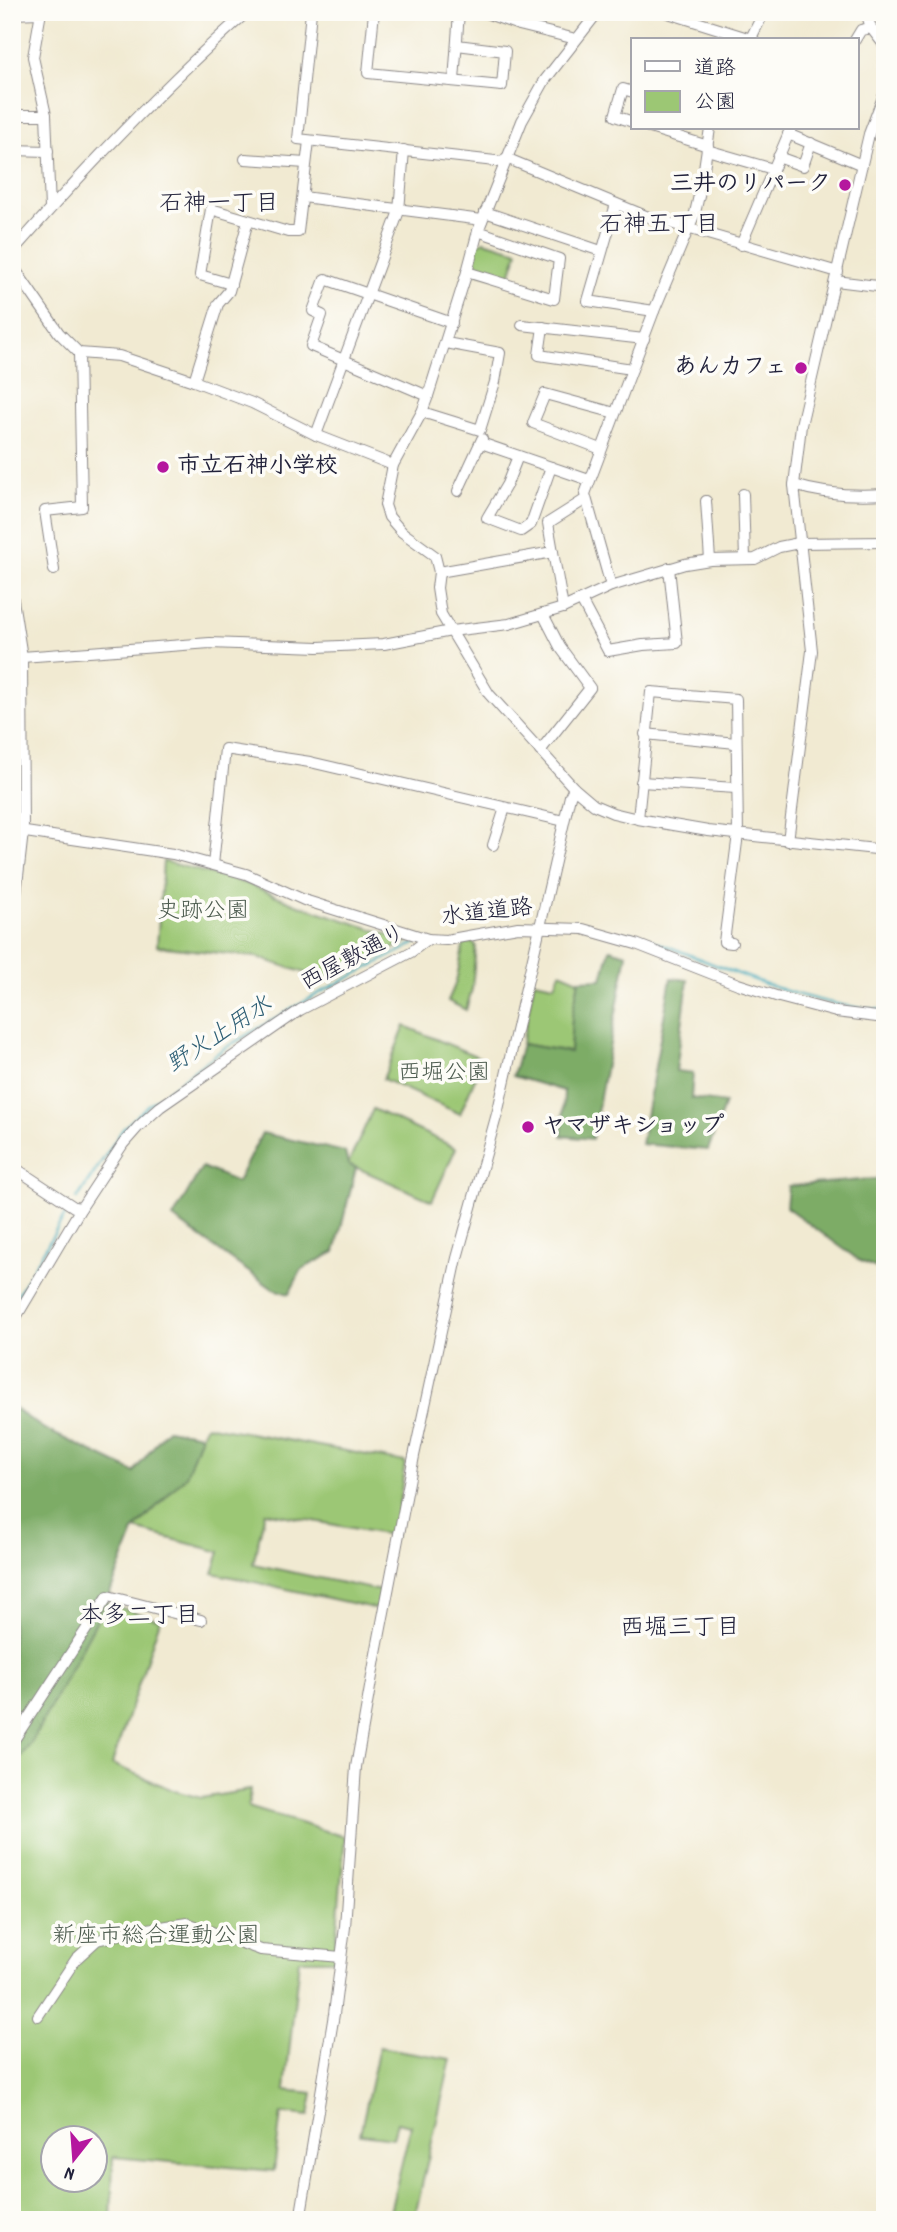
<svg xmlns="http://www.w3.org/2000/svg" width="897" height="2232" font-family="Dekko,'Klee One',sans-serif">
  <rect width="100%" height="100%" fill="#fdfcf7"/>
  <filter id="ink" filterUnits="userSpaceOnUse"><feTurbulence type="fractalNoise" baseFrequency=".0143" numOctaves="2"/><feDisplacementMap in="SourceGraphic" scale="14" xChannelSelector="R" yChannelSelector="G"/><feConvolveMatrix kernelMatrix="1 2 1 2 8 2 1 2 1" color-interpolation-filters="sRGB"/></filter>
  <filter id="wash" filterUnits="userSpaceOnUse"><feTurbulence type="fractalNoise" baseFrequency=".00686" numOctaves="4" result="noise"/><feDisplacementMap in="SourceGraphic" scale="28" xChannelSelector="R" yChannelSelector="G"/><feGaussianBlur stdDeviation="1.57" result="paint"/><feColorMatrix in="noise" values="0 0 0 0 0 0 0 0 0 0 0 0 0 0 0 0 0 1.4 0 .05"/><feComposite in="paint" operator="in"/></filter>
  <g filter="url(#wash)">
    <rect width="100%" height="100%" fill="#f1ead2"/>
    <g fill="#9cc774" stroke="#5f7458" stroke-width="2" fill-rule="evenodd">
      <polygon points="484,241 518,251 509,279 469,270 478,244"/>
      <polygon points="163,861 248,884 296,904 408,941 330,981 256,957 157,946"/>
      <polygon points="472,942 476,945 472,989 466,1010 448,1001 456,982 464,943"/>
      <polygon points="560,972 579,980 572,1017 570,1052 522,1044 534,981 555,985"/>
      <polygon points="405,1026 483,1059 460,1114 383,1079"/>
      <polygon points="373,1109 456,1148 432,1201 348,1164"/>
      <path d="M 12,1407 L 44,1429 L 134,1472 L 167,1429 L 201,1435 L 206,1425 L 405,1462 L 395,1536 L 265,1512 L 253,1564 L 381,1591 L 378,1609 L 213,1573 L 220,1552 L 135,1529 L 106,1603 L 160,1620 L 112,1764 L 175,1791 L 201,1798 L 250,1790 L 248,1807 L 345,1837 L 334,1960 L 299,1960 L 285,2090 L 313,2093 L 309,2116 L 281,2113 L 274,2171 L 113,2157 L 111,2220 L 12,2220 ZM 52,2138 L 94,2138 L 94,2180 L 52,2180 Z"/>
      <polygon points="379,2047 451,2059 414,2220 388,2220 411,2125 397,2122 393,2138 360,2134"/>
    </g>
    <g fill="#7dac66" stroke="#506750" stroke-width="2">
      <polygon points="610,949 627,954 592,1139 562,1136 564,1091 513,1076 522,1044 570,1052 572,1017 579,980 602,979"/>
      <polygon points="671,978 688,980 676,1071 693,1073 691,1098 725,1103 708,1150 641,1144"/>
      <polygon points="262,1133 345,1152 348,1164 356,1168 335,1252 302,1269 289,1294 273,1289 173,1218 202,1167 237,1182"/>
      <polygon points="885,1178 885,1272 860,1261 786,1207 788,1186"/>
      <polygon points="12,1407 44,1429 134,1472 167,1429 201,1435 186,1476 135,1529 106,1603 30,1745 12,1767"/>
    </g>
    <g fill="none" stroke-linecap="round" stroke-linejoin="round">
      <g stroke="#3ca9bb" stroke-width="2.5">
        <path d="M 631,933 C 715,961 795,1006 885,1010"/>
        <polyline points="77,1199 123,1129 146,1107 223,1049 321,992 416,943"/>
        <polyline points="12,1304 67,1212"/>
      </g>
    </g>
  </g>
  <g filter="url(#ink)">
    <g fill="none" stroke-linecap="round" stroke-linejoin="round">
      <g stroke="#8a8686" stroke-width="12">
        <g id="minor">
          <polyline points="41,12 33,57 46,115 50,208"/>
          <polyline points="311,12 298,139 504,162"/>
          <polyline points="374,12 368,73 502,86 505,51 457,45"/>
          <polyline points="483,12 519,25 576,39"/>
          <polyline points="598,12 545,80 522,121 478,231 467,272 428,396 422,412 393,465 385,505 389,517 402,532 435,556 439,572 437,588 441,614 489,694 574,788 594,805 613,813 638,819 708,831 885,850"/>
          <polyline points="665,12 754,40"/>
          <polyline points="866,12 871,28 885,46"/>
          <polyline points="12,14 40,13"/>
          <polyline points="750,40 764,12"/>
          <polyline points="855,40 861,30 871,28"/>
          <polyline points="454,81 459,12"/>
          <polyline points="633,92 623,89 615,116 633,122"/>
          <polyline points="12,115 46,115"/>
          <polyline points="650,128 708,146"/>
          <polyline points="788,134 862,165"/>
          <polyline points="12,150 48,151"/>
          <polyline points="707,150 773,169"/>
          <polyline points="778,157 803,166 811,143"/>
          <polyline points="506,158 646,216 838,272"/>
          <polyline points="245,159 306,163"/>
          <polyline points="303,197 482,220"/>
          <polyline points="616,204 588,301 654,311"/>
          <polyline points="485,212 601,251"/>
          <polyline points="741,245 791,128"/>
          <path d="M 12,252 C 86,168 163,86 247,12"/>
          <polyline points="12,265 59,333 79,353 119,356 194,381 252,403 316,435 393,465"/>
          <polyline points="467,272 554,299 559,259 478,231"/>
          <polyline points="836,281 885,287"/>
          <polyline points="231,284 200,275 211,209 288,232 298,232 309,141"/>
          <polyline points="522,325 644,339"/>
          <polyline points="543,327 539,355 632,369"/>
          <polyline points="194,381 218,304 229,291 248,221"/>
          <polyline points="428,396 311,346 322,315 313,311 325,279 452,323"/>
          <polyline points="422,412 480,430 495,382 500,353 446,343"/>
          <polyline points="316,435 399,211 404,150"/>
          <polyline points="481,443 589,480"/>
          <polyline points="601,449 533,423 545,394 615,413"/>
          <polyline points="518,456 507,484 487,518 521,531 531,524 551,467"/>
          <path d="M 794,485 C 822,494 856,496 885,494"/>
          <polyline points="458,491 482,439"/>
          <polyline points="743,494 745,559"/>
          <polyline points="706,501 710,560"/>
          <polyline points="553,552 548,523 586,499"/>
          <polyline points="54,570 45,511 82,507 79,353"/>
          <polyline points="439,572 553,552 563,608"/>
          <polyline points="611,586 585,494 654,311 695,213 702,182 710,128"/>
          <polyline points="12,594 22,657 23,832 12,929"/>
          <polyline points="581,600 608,651 643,645 677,643 669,568"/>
          <polyline points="22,657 210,643 318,647 384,644 451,631 509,624 563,608 611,586 685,564 710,560 755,559 779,547 799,543 885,542"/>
          <polyline points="645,734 736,743"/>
          <polyline points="540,751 590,688 560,647 543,614"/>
          <polyline points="641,782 736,788"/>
          <polyline points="638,819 651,692 736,699 738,834 724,942 732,943"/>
          <polyline points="12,830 173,854 246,874 304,900 428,939 446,940 518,927 583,929 636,944 738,984 779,997 836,1012 885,1018"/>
          <polyline points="788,841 812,651 794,485 798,452 801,425 869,134 885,92"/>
          <polyline points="493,845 505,808"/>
          <polyline points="213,865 225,749 310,762 564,821"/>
          <polyline points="12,1166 74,1207 81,1208 123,1144 138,1127 160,1107 300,1010 411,952 428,939"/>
          <polyline points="12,1324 81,1208"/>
          <polyline points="12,1743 108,1596 201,1620"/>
          <polyline points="38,2016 76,1959 97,1940 135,1931 187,1923 261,1950 341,1957"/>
          <polyline points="300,2220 334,2014 345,1927 356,1767 375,1659 414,1456 457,1258 498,1110 570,796 574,788"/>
        </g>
      </g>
      <use href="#minor" stroke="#fff" stroke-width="10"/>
    </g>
  </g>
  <g fill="#b5179e" stroke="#fdfcf7" stroke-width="2.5">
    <circle cx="845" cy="185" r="7"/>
    <circle cx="801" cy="368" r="7"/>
    <circle cx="163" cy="467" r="7"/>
    <circle cx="528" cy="1127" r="7"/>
  </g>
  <g text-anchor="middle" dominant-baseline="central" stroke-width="7" stroke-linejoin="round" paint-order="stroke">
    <g font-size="23" font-weight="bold" fill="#22223b" stroke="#fdfcf7" text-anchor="end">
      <text x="831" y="185">三井のリパーク</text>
      <text x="787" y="368">あんカフェ</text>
      <text x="177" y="467" text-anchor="start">市立石神小学校</text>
      <text x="542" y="1127" text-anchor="start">ヤマザキショップ</text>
    </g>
    <g font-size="23" fill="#4d5c4f" stroke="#fdfcf7">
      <text x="203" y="912">史跡公園</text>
      <text x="444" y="1074">西堀公園</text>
      <text x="156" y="1937">新座市総合運動公園</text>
    </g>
    <g font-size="23" fill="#22223b" stroke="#fdfcf7">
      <text transform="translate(487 914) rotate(-7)">水道道路</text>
      <text transform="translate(354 959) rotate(-28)">西屋敷通り</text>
    </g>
    <g font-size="24" fill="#22223b" stroke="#fdfcf7">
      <text x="219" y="205">石神一丁目</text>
      <text x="659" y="226">石神五丁目</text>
      <text x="139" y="1617">本多二丁目</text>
      <text x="680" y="1629">西堀三丁目</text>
    </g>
    <g font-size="24" font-style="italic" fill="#2e5f75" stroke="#fdfcf7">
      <text transform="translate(220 1036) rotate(-33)">野火止用水</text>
    </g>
  </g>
  <rect width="897" height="2232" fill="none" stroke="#fdfcf7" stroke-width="42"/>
  <rect x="631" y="38" width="228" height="91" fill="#fdfcf7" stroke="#a5a5ac" stroke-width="2"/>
  <rect x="645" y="61" width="35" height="10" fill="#ffffff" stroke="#a5a5ac" stroke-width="2"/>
  <text x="694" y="74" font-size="21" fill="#22223b">道路</text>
  <rect x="645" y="91" width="35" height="21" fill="#9cc774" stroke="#a5a5ac" stroke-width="2"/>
  <text x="694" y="108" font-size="21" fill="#22223b">公園</text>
  <g transform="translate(74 2159) rotate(197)"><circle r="33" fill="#fdfcf7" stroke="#a5a5ac" stroke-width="2"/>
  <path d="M0-5L12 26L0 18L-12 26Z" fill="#b5179e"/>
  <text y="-10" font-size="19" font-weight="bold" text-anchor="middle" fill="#22223b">N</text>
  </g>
</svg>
